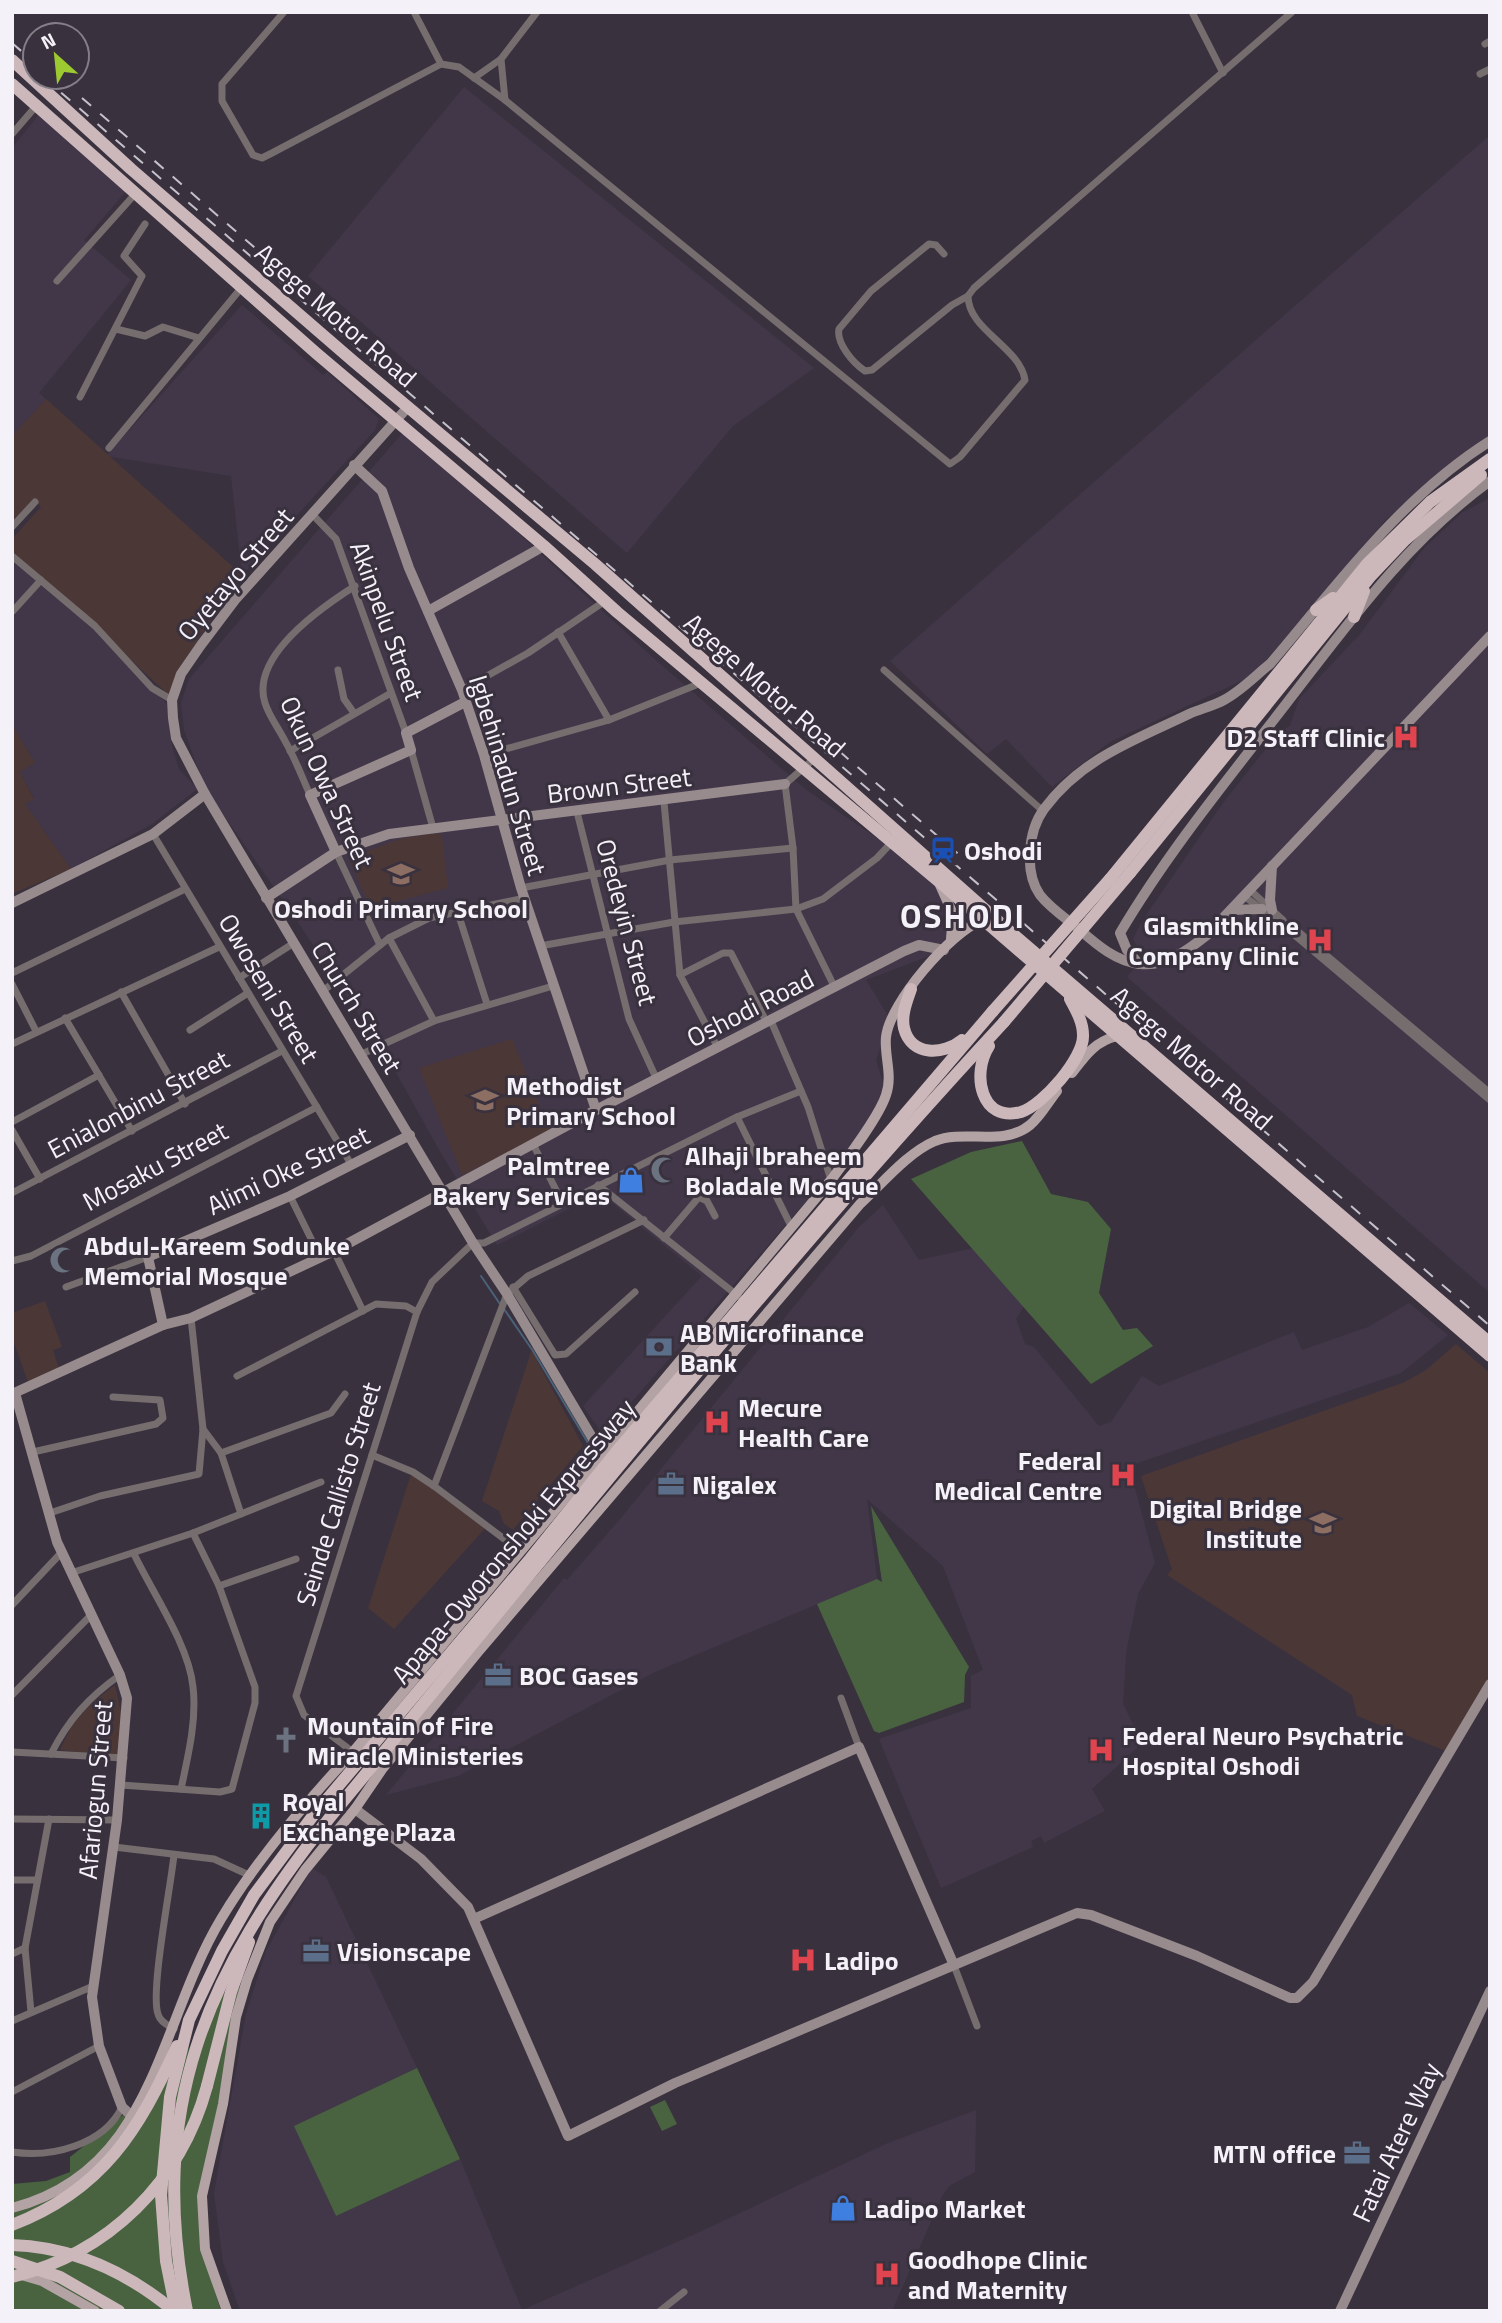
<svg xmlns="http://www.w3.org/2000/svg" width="1502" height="2323" font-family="'Titillium Web',sans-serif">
  <rect width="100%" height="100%" fill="#39323e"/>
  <g fill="#423749">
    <polygon points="464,87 814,368 733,426 627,553 308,276"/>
    <polygon points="42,111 127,190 84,240 131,280 39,393 46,399 12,436 12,148"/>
    <polygon points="1490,135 1490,438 1386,519 1254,675 1110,742 1052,787 1006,739 987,754 890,661"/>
    <polygon points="242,305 323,375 327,372 379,419 375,430 242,575 231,476 106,456"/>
    <polygon points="406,429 651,656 805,789 943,883 950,948 866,980 890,1019 876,1060 887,1096 856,1144 603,1435 583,1406 702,1276 600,1193 497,1245 442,1155 393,1067 294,916 205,788 184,730 181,703 189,679"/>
    <polygon points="1490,498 1490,1293 1127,977 1143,958 1133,939 1142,921 1223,803 1280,731 1290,726 1299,699 1360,634 1425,547 1463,512"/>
    <polygon points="12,561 118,649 167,704 172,746 179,769 197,789 152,824 71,869 25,804 34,798 20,772 35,763 12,724"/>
    <polygon points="883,1205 919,1260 983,1246 1025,1304 1016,1319 1025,1344 1034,1347 1099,1426 1111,1422 1142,1376 1159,1386 1294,1332 1302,1350 1368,1327 1409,1303 1448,1335 1401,1373 1129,1466 1155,1563 1138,1594 1126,1653 1123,1704 1141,1740 1137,1748 1092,1789 1105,1811 1044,1843 1041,1836 1031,1841 1033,1847 941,1888 879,1739 971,1708 971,1676 983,1670 943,1566 867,1499 877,1579 655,1672 458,1776 386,1795 564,1578 567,1580 621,1518 859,1227"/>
    <polygon points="312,1868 326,1877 417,2068 295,2126 336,2216 460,2159 522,2310 704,2230 888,2143 976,2110 975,2172 949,2186 942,2196 892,2311 240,2311 223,2262 214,2193 246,2014 266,1951"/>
  </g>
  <g fill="#4c3737">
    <polygon points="46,399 242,575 179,668 169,695 12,551 12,539 41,507 35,500 12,525 12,436"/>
    <polygon points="12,724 35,763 20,772 34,799 25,804 71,869 12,894"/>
    <polygon points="438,833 442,836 448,888 371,908 349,860 351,857 403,838"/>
    <polygon points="512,1039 550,1131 462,1175 419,1068"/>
    <polygon points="45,1301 62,1347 53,1350 59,1369 29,1385 12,1337 12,1313"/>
    <polygon points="534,1343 537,1361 583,1446 513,1530 504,1524 499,1511 482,1501"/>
    <polygon points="1456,1344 1490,1373 1490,1676 1446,1751 1357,1716 1352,1695 1167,1575 1172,1569 1141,1476 1405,1382 1426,1370"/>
    <polygon points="412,1471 488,1525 394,1629 368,1608"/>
    <polygon points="115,1685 123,1721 119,1756 60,1750 71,1727 87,1707"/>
  </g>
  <g fill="#496341">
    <polygon points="1022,1141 1051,1194 1088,1202 1111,1229 1099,1293 1123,1330 1137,1328 1153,1346 1091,1384 911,1179 971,1152"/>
    <polygon points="871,1506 969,1667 965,1675 964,1702 879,1733 874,1731 817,1604 877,1579 882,1582"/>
    <polygon points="245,1987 208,2150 205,2261 221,2311 12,2311 12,2184 46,2181 70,2172 70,2157 170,2078 224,1993"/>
    <polygon points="417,2068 460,2159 336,2216 294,2126"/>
    <polygon points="665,2100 677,2124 662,2131 650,2107"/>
  </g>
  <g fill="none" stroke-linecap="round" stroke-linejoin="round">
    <g stroke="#4a6279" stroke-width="2">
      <polyline points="481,1276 500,1304"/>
      <polyline points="504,1309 533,1351 594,1453"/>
    </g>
    <g stroke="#756d6e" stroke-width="7">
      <polyline points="284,12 222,84 222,101 253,155 262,158 272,153 441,64 459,67 505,100"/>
      <polyline points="414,12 441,64"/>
      <path d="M 537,12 L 501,59 L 505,100 L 950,464 L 960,457 L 1025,380 C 1020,347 968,330 968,296 L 974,288 L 1292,12"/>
      <polyline points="1192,12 1223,73"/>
      <polyline points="1485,44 1490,41"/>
      <polyline points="1480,74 1490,69"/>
      <polyline points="474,78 501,59"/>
      <polyline points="12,134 37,105"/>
      <path d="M 944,254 L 936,245 L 929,244 L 871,291 L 839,329 C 836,343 853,363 865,371 L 872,370 L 952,305 L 968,296"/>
      <polyline points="57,281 136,193"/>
      <polyline points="116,329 145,336 163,327 199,338"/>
      <polyline points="80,397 142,276 124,256 145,224"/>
      <polyline points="109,448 242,287"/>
      <polyline points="312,514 336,539 406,733"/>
      <polyline points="12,527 35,502"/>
      <polyline points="12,556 95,626 152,688 172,700"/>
      <polyline points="12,612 41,580"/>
      <polyline points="558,632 609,720"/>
      <polyline points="338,670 344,699 354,713"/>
      <polyline points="884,670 1043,811"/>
      <polyline points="462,690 528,653 605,601"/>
      <polyline points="411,750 433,828"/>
      <polyline points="290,751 391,693"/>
      <polyline points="484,755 609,720 701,683"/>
      <polyline points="815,758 785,784 793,848 796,909 835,988"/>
      <path d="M 310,795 C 302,777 295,758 285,741 C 279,729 269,716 265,703 C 250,656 322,607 355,586"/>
      <polyline points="664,802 680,975 718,1048"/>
      <polyline points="577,812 629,1019 657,1080"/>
      <polyline points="153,834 351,1164"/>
      <polyline points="336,852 380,945"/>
      <polyline points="521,888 670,860 793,848"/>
      <polyline points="1250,890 1283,920"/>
      <polyline points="1244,896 1285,927 1490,1100"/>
      <polyline points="457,910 487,1004"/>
      <polyline points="1295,929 1490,1093"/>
      <polyline points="389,938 434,1021"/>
      <polyline points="540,946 674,922 796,909 823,899 877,858 891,843"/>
      <polyline points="12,973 185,889"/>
      <polyline points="680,975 723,953 731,953 767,1023"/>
      <polyline points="239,978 294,943"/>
      <polyline points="12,984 36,1031"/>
      <polyline points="323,991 389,938 429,918 525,898"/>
      <polyline points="121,992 185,1104"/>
      <polyline points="65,1018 132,1131"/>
      <polyline points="771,1021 808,1107 831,1180"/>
      <polyline points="190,1030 248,993"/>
      <polyline points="12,1044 219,947"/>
      <polyline points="362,1054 434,1021 553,986"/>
      <polyline points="737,1117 792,1228"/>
      <polyline points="12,1122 99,1075"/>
      <polyline points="12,1130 40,1179"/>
      <polyline points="533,1144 563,1204"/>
      <polyline points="598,1185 738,1296"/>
      <polyline points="12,1193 282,1051"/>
      <polyline points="290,1196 320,1257"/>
      <polyline points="664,1238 699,1197 707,1201 715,1216"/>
      <polyline points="334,1251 363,1311"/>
      <polyline points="12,1261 31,1256 317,1107"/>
      <polyline points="66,1287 148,1257"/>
      <polyline points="513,1287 555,1355 566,1354 635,1292"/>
      <polyline points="237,1376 376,1304 406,1306 417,1312"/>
      <polyline points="203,1429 221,1453 331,1413 345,1394"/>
      <polyline points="33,1452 156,1424 163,1418 160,1400 113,1397"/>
      <polyline points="221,1453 241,1514"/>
      <polyline points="372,1455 413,1472 434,1486 520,1551"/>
      <polyline points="434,1486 507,1294 528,1276 644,1220"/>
      <polyline points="50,1513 100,1496 199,1474 203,1429 191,1318"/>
      <path d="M 134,1554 C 152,1592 189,1645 193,1687 C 197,1720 188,1756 181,1789"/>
      <polyline points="71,1573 193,1533 321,1482"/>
      <polyline points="219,1586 296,1559"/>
      <polyline points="12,1605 61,1553"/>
      <polyline points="12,1695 92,1614"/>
      <polyline points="841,1698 859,1747"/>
      <polyline points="12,1752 124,1758"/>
      <polyline points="353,1752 304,1715 296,1696 417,1312 432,1282 473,1243 484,1243 737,1117 801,1091"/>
      <path d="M 51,1754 C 68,1720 89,1697 120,1675"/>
      <polyline points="121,1785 220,1792 232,1789 255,1703 255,1687 219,1586 193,1533"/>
      <polyline points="12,1819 117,1820"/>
      <polyline points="114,1847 214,1859 251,1876"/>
      <polyline points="12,1880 37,1880"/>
      <polyline points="12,1954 25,1948"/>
      <polyline points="953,1963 977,2026"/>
      <polyline points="31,2012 25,1948 49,1819"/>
      <polyline points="12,2021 91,1987"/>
      <path d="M 174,2029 C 168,2025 160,2022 158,2014 C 150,1992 171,1885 174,1855"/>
      <polyline points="12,2092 99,2046"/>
      <path d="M 12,2152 C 51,2158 104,2145 122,2107"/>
      <polyline points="660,2311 684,2292"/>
    </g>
    <g stroke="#988b8d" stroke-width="10">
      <polyline points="408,407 235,600 201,645 181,674 172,700 173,718 176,738 205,794 473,1243 507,1294 593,1439 605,1451"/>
      <path d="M 1490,441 C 1400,498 1338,584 1270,664 C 1255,676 1241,691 1224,700 C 1213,706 1200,709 1189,714 C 1135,740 1082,758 1044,809 C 1028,831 1024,872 1040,895 C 1051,909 1067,919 1080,930 C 1097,945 1117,962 1140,964 C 1166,967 1188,950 1207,935 L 1490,636"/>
      <polyline points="354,465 382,491 409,568 462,690 484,755 521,888 596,1110"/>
      <polyline points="428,611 544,546"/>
      <polyline points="336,852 310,795 411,750 406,733 465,702"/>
      <polyline points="1272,866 1270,900 1272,910"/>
      <polyline points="266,898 336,852 389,834 785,784"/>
      <polyline points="12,903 153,834 205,794"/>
      <polyline points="1231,910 1262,909"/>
      <path d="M 1139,964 L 1127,950 L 1120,933 C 1168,852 1228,779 1286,704 C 1348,624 1407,541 1490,481"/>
      <polyline points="163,1325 148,1257 290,1196 410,1135"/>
      <polyline points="15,1393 57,1542 120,1675 127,1698 117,1820 92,1997 99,2046 122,2107 133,2117"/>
      <polyline points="12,1394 163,1325 191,1318 334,1251 596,1110 904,951 919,945 944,950"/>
      <polyline points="355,1809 421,1859 468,1907 568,2136 675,2083 1077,1913 1091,1915 1197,1956 1290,1998 1297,1998 1313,1982 1490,1684"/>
      <polyline points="476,1918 859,1747 953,1963"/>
      <polyline points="1340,2311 1490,1991"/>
    </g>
    <g stroke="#b3a3a5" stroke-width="10">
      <polyline points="940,885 953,914 951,939"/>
      <path d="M 1072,1073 C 1085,1056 1094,1042 1117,1036"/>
      <path d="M 12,2208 C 155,2171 157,2026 221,1919 C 257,1859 305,1803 353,1752 L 831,1180 C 846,1160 879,1117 886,1095 C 893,1075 884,1056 886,1037 C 890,1002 951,932 982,920"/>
      <polyline points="18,2274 42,2281 95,2311"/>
      <path d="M 227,2311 L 205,2249 L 202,2196 L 223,2104 L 236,2017 L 247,1980 L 270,1922 L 305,1870 L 355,1809 L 383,1768 L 478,1652 L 860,1204 C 882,1184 907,1153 935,1141 C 965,1129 1003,1147 1030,1125 C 1041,1116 1048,1102 1057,1091"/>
    </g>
    <g stroke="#ccb8bb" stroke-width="12">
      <polyline points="12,60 131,169 353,361 595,564 1006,928 1490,1343"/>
      <polyline points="12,84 316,353 544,546 617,612 937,880 1490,1356"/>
      <polyline points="1316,610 1333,598"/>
      <polyline points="1354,617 1364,591"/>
      <polyline points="1130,873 1370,577 1405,540 1481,475"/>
      <polyline points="1110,879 1367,564 1430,502 1490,459"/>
      <path d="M 911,989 C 907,1001 901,1015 904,1028 C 911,1057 944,1055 962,1040"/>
      <path d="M 989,1046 C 971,1074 981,1123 1021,1112 C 1043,1105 1084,1058 1083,1035 C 1083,1022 1076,1010 1070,999"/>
      <polyline points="207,2086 231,1992 249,1942"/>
      <path d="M 12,2225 C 103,2190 139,2130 177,2046"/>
      <path d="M 12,2245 C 73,2247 127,2272 174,2311"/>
      <polyline points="12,2261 60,2277 119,2311"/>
      <polyline points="176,2311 166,2261 161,2195 170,2097 189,2020 222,1951 254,1895 312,1817 530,1559 617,1451 993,1011"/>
      <path d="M 187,2311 C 146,2109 206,1971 331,1816 C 552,1549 769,1276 1004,1022"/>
    </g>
    <g stroke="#c5c1ca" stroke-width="2" stroke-dasharray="12 12" stroke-linecap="butt">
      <polyline points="12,43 35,63"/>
      <polyline points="43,77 1490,1326"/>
      <polyline points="82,98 352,332"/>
      <polyline points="803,720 962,857"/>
    </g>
    <g stroke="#ccb8bb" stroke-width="12">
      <polyline points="993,1011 1110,879"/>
      <polyline points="1004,1022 1130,873"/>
      <path d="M 12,2277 C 109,2253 181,2182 207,2086"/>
    </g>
  </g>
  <defs>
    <g id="hospital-bare" transform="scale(2.1)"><path d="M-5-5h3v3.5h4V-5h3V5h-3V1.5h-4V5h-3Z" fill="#e0444e" stroke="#39323e" stroke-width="2.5" paint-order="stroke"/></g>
    <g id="station-bare" transform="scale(2.1)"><path d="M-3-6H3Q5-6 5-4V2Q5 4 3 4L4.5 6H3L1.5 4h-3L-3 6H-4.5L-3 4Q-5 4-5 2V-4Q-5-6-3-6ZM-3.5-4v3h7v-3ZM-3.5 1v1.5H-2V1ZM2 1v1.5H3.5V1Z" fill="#1a4fb4" stroke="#39323e" stroke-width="2.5" paint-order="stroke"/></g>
    <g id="school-bare" transform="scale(2.1)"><path d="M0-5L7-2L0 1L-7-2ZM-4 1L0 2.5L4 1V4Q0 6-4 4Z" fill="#8d6e63" stroke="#39323e" stroke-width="2.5" paint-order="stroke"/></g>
    <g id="mosque-bare" transform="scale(2.1)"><path d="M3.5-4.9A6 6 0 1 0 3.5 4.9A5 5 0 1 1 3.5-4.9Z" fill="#6b7280" stroke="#39323e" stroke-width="2.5" paint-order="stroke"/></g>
    <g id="shop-bare" transform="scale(2.1)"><path d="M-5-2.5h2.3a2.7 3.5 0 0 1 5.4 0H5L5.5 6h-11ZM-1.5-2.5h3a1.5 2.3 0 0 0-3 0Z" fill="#3f7fe0" stroke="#39323e" stroke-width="2.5" paint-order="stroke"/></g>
    <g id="bank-bare" transform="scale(2.1)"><path d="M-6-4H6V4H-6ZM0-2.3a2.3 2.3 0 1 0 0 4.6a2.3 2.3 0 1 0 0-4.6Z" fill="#5c6f8a" stroke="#39323e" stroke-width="2.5" paint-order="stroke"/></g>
    <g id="office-bare" transform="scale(2.1)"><path d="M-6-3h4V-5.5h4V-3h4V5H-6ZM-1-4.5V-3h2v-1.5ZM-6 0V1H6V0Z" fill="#5c6f8a" stroke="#39323e" stroke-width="2.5" paint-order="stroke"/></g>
    <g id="university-bare" transform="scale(2.1)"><path d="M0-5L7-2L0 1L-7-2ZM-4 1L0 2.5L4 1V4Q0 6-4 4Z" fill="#8d6e63" stroke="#39323e" stroke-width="2.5" paint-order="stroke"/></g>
    <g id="church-bare" transform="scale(2.1)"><path d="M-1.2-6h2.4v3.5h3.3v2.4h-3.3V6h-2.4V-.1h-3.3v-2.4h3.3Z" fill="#6b7280" stroke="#39323e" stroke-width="2.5" paint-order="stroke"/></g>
    <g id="building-bare" transform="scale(2.1)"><path d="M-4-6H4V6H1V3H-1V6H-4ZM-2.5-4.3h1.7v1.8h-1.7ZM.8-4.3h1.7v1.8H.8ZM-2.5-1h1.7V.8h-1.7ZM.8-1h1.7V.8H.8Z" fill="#0f9aa8" stroke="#39323e" stroke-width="2.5" paint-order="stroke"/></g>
  </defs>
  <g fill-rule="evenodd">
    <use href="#hospital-bare" x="1406" y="737"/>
    <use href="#station-bare" x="943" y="850"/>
    <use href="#school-bare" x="401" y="874"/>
    <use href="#hospital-bare" x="1320" y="940"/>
    <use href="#school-bare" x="485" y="1100"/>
    <use href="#mosque-bare" x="664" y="1170"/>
    <use href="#shop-bare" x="631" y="1180"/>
    <use href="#mosque-bare" x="63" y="1260"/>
    <use href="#bank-bare" x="659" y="1347"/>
    <use href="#hospital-bare" x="717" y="1422"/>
    <use href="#hospital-bare" x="1123" y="1475"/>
    <use href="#office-bare" x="671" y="1484"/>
    <use href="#university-bare" x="1323" y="1523"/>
    <use href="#office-bare" x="498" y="1675"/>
    <use href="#church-bare" x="286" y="1740"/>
    <use href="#hospital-bare" x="1101" y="1750"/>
    <use href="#building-bare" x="261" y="1816"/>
    <use href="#office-bare" x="316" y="1951"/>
    <use href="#hospital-bare" x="803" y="1960"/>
    <use href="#office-bare" x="1357" y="2153"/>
    <use href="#shop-bare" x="843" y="2208"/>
    <use href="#hospital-bare" x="887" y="2274"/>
  </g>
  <g text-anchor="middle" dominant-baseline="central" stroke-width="6" stroke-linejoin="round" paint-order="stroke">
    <g font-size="26" fill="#f5f1f9" stroke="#39323e">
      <text transform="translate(336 315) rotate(41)">Agege Motor Road</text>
      <text transform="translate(235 574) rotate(-50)">Oyetayo Street</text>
      <text transform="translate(387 621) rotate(70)">Akinpelu Street</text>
      <text transform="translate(765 685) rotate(41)">Agege Motor Road</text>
      <text transform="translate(508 775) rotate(73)">Igbehinadun Street</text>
      <text transform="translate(327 782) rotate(65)">Okun Owa Street</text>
      <text transform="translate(619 785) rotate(-7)">Brown Street</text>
      <text transform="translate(627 922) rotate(75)">Oredeyin Street</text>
      <text transform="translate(269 988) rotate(59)">Owoseni Street</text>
      <text transform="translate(357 1007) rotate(59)">Church Street</text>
      <text transform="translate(750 1008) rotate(-27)">Oshodi Road</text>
      <text transform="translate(1192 1058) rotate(41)">Agege Motor Road</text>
      <text transform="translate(138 1104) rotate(-28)">Enialonbinu Street</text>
      <text transform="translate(155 1166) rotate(-28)">Mosaku Street</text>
      <text transform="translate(288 1170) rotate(-25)">Alimi Oke Street</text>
      <text transform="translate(338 1494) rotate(-73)">Seinde Callisto Street</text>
      <text transform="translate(513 1541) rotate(-50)">Apapa-Oworonshoki Expressway</text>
      <text transform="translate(95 1790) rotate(-85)">Afariogun Street</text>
      <text transform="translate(1396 2142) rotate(-65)">Fatai Atere Way</text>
    </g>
    <g font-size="26" font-weight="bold" fill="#f5f1f9" stroke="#39323e" text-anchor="start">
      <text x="1385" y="737" text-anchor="end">D2 Staff Clinic</text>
      <text x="964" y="850">Oshodi</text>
      <text x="401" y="908" text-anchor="middle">Oshodi Primary School</text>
      <text x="1299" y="925" text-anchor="end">Glasmithkline<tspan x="1299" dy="30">Company Clinic</tspan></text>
      <text x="506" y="1085">Methodist<tspan x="506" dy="30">Primary School</tspan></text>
      <text x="685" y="1155">Alhaji Ibraheem<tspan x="685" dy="30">Boladale Mosque</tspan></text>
      <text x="610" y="1165" text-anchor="end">Palmtree<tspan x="610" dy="30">Bakery Services</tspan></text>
      <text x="84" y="1245">Abdul-Kareem Sodunke<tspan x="84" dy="30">Memorial Mosque</tspan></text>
      <text x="680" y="1332">AB Microfinance<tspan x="680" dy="30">Bank</tspan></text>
      <text x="738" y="1407">Mecure<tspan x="738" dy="30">Health Care</tspan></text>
      <text x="1102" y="1460" text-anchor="end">Federal<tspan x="1102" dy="30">Medical Centre</tspan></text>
      <text x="692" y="1484">Nigalex</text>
      <text x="1302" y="1508" text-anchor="end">Digital Bridge<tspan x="1302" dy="30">Institute</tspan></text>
      <text x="519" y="1675">BOC Gases</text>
      <text x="307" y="1725">Mountain of Fire<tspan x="307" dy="30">Miracle Ministeries</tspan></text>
      <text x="1122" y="1735">Federal Neuro Psychatric<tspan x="1122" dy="30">Hospital Oshodi</tspan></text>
      <text x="282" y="1801">Royal<tspan x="282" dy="30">Exchange Plaza</tspan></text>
      <text x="337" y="1951">Visionscape</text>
      <text x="824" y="1960">Ladipo</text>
      <text x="1336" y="2153" text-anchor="end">MTN office</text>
      <text x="864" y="2208">Ladipo Market</text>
      <text x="908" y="2259">Goodhope Clinic<tspan x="908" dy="30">and Maternity</tspan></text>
    </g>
    <g font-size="33" font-weight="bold" letter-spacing="2" fill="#f5f1f9" stroke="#39323e">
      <text x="963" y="916">OSHODI</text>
    </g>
  </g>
  <rect width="1502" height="2323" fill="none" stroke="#f5f1f9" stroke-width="28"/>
  <g transform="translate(56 56) rotate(333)"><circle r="33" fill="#39323e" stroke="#847e89" stroke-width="2"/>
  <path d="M0-5L12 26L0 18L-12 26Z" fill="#9dca30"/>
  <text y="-10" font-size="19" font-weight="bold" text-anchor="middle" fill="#f5f1f9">N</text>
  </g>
</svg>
